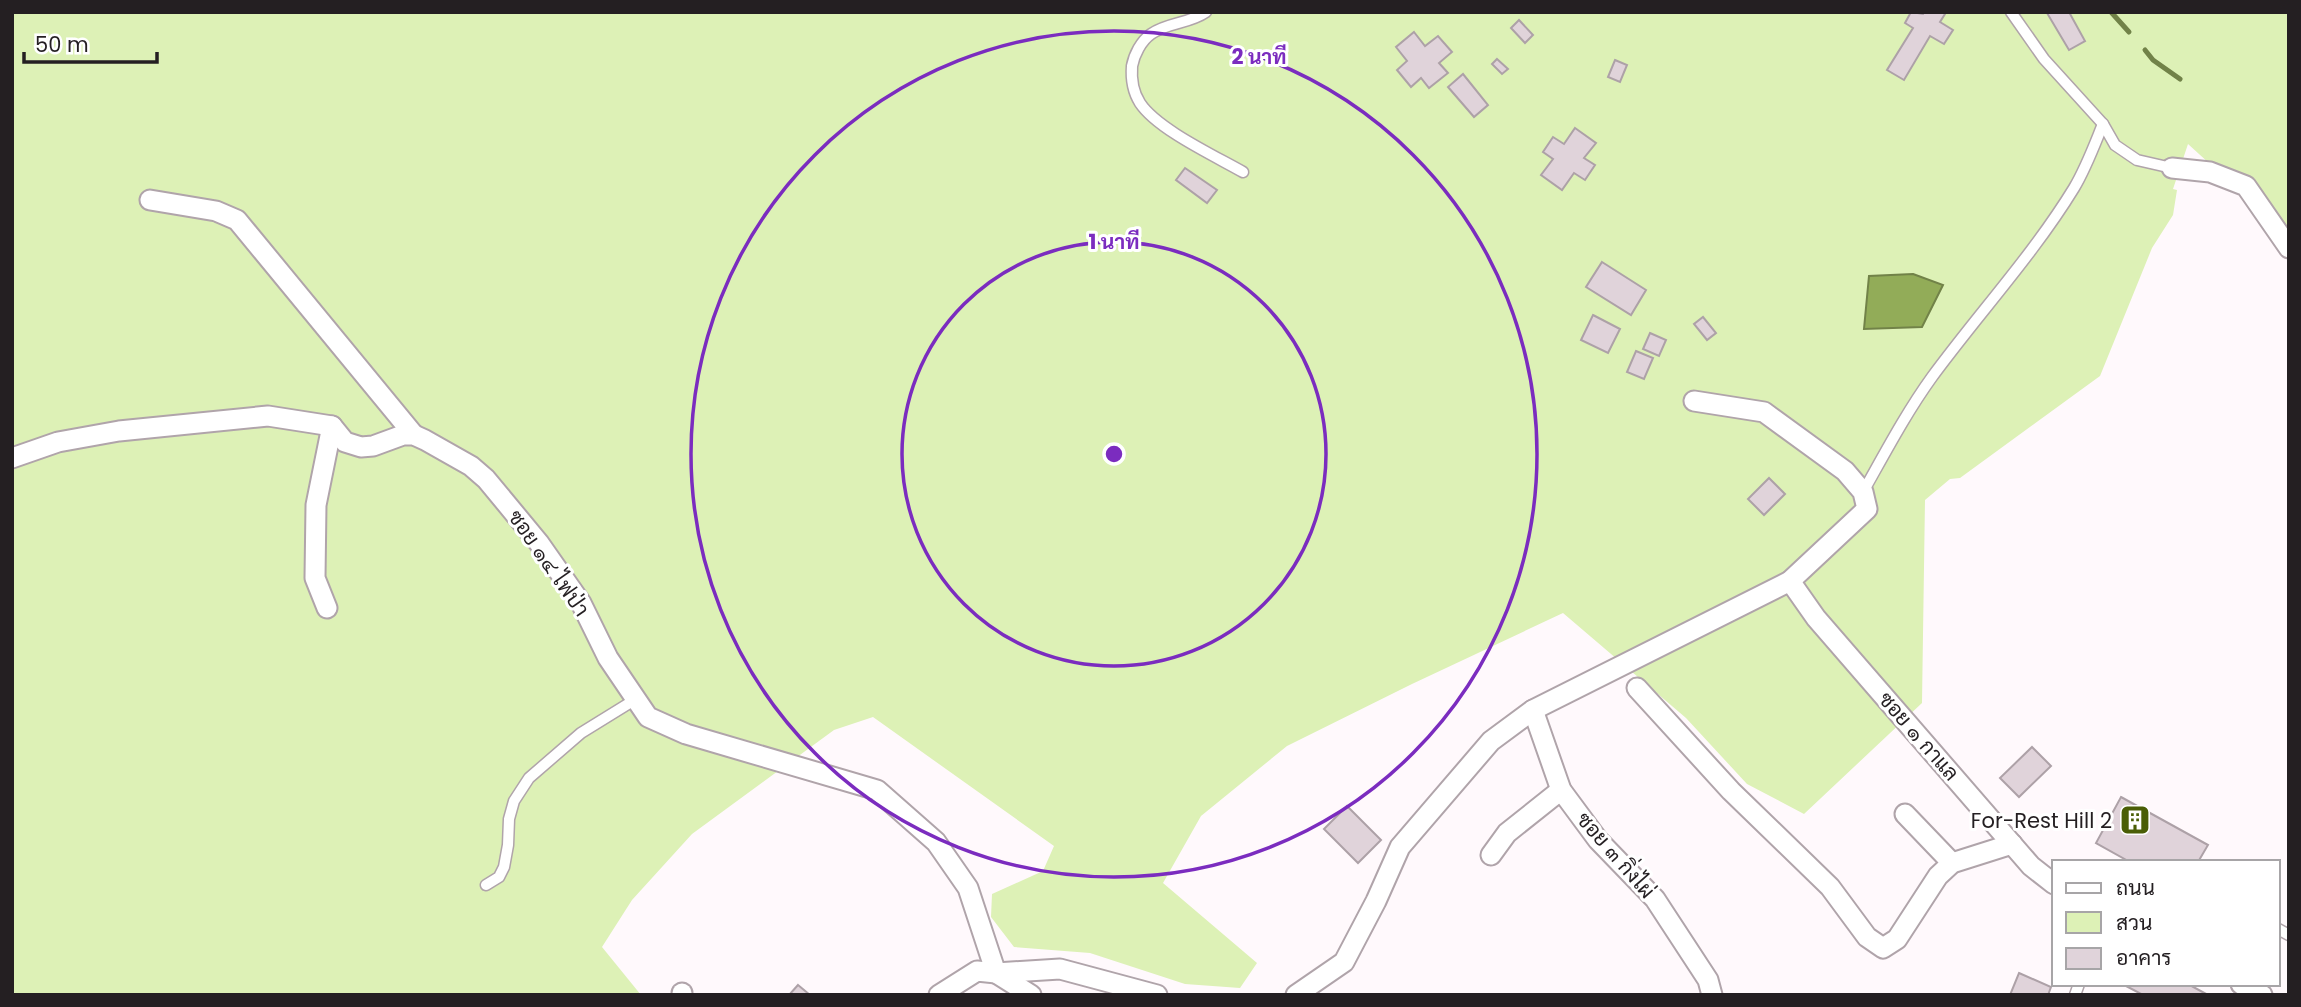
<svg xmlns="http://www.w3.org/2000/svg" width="2301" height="1007" font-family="Poppins,Sarabun,sans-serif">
  <rect width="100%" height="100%" fill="#fff9fc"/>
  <polygon fill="#ddf1b6" points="12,12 2289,12 2289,236 2188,144 2173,189 2177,190 2173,215 2152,248 2100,376 1960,478 1950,479 1925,500 1922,703 1804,814 1747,784 1686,718 1563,613 1412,684 1287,746 1201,816 1163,883 1257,963 1240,988 1185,984 1090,953 1014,947 991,917 992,894 1043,871 1054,846 873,717 834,730 692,834 632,900 602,947 641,995 12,995"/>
  <polygon fill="#92ac58" stroke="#718248" stroke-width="2" points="1913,274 1943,285 1922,327 1864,329 1869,276"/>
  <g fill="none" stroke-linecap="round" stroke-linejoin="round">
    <g stroke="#718248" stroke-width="5">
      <polyline points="2111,12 2129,32"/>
      <polyline points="2145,50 2153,60 2180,79"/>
    </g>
  </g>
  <g fill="#e0d3da" stroke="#ada1a7" stroke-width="2">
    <polygon points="1911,12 1923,14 1924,12 1942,12 1945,14 1940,22 1953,30 1944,44 1930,36 1904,80 1887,70 1913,28 1905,23"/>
    <polygon points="2069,12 2085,41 2069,50 2047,13"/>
    <polygon points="1519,20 1533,35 1525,43 1511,28"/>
    <polygon points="1414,32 1425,46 1438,36 1452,52 1439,63 1448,73 1429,88 1421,78 1411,87 1397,70 1407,61 1396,47"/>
    <polygon points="1497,59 1508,69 1502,74 1492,64"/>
    <polygon points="1615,60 1627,65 1620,82 1608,77"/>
    <polygon points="1463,74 1488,105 1474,117 1448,87"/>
    <polygon points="1575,128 1596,143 1584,158 1595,165 1585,180 1574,173 1562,190 1541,175 1553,159 1543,152 1553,137 1564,144"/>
    <polygon points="1185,168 1217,190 1207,203 1176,180"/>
    <polygon points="1602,262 1646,290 1631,315 1586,287"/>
    <polygon points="1593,315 1620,329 1608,353 1581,340"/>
    <polygon points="1703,317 1716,333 1707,340 1694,324"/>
    <polygon points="1650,333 1666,340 1659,356 1643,349"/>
    <polygon points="1636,351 1653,358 1644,379 1627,372"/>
    <polygon points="1769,478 1785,494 1764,515 1748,499"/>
    <polygon points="2032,747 2051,766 2019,797 2000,778"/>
    <polygon points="2121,797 2208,845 2198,862 2130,862 2096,843"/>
    <polygon points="1347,806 1381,840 1358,863 1324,829"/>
    <polygon points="2019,973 2051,987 2048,995 2010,995"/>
    <polygon points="2127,984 2188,984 2208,995 2143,995 2126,986"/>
    <polygon points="798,985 810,995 789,995"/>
  </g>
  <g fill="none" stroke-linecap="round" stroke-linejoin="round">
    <g stroke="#b0a4aa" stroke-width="13">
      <g id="service">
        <path d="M 1206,12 C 1189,24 1168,22 1151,34 C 1141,41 1134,55 1132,66 C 1131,79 1133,92 1140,103 C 1157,129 1215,156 1243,172"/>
        <polyline points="2011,12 2044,59 2103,124 2115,145 2137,160 2172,168"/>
        <path d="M 1863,492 C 1885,453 1906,413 1932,377 C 1979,313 2033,255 2074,188 C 2086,168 2094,146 2103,124"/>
        <polyline points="486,885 499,877 504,867 508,845 509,819 514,801 529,778 581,733 636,699"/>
        <polyline points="2278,929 2289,935"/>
        <polyline points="2075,995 2079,984"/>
      </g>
    </g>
    <g stroke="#b0a4aa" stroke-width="23">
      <g id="minor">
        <polyline points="2172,168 2210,172 2246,186 2289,248"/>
        <polyline points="150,200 216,211 237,220 414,435"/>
        <polyline points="12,458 58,442 119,431 268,416 332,426 345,442 361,447 373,446 403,435 414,435 425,440 471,466 486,479 539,543 581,603 608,658 648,717 686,734 877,790 936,842 968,888 996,973"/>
        <polyline points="1790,581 1816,618 2031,866 2054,884"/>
        <polyline points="327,608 315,578 316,505 332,426"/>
        <polyline points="1637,688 1731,791 1830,887 1867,937 1883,948 1897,939 1938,876 1952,863 2012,844"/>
        <polyline points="1533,710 1561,790 1598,840 1655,899 1708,980 1712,995"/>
        <polyline points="1905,814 1952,863"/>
        <polyline points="1491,855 1507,833 1561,790"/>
        <polyline points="996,973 1031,995"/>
        <polyline points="2241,984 2262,995"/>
        <polyline points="682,993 682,995"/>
        <polyline points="939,995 977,971 996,973 1060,969 1157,995"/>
        <polyline points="1296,995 1344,962 1376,901 1400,847 1491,741 1533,710 1790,581 1867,509 1863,492 1845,471 1764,412 1694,401"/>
      </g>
    </g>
    <use href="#service" stroke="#fff" stroke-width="10"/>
    <use href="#minor" stroke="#fff" stroke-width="19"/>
  </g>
  <g fill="none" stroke="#7b2cbf" stroke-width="3.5">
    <circle cx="1114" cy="454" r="212"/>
    <circle cx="1114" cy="454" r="423"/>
  </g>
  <defs>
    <g id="building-square" transform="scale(1.575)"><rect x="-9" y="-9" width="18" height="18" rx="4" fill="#4a5e06" stroke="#fff"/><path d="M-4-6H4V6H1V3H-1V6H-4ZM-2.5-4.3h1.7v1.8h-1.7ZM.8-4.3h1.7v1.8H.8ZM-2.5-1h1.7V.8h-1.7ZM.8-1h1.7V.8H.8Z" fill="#fff"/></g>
  </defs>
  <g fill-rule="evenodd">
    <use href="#building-square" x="2135" y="820"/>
  </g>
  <g text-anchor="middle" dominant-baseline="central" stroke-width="6" stroke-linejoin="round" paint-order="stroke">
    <g font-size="21" fill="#241f22" stroke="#fff">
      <text transform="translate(549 563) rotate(55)">ซอย ๑๔ ไฟป่า</text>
      <text transform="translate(1919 736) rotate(49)">ซอย ๑ กาแล</text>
      <text transform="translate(1616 855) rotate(49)">ซอย ๓ กิ่งไผ่</text>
    </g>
    <g font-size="21" fill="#241f22" stroke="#fff" text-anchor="end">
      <text x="2112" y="820">For-Rest Hill 2</text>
    </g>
  </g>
  <circle cx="1114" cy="454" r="10" fill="#7b2cbf" stroke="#fff" stroke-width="3.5"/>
  <g font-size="21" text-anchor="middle" font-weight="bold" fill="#7b2cbf" stroke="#fff" stroke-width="6" stroke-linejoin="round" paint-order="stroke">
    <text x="1259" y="64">2 นาที</text>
    <text x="1114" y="249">1 นาที</text>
  </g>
  <rect width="2301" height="1007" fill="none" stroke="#241f22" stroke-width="28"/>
  <rect x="2052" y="860" width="228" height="126" fill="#ffffff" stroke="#a7a5a7" stroke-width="2"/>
  <rect x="2066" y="883" width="35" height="10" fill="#ffffff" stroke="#a7a5a7" stroke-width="2"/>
  <text x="2116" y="895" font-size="21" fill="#241f22">ถนน</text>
  <rect x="2066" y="912" width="35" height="21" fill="#ddf1b6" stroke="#a7a5a7" stroke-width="2"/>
  <text x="2116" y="930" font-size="21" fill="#241f22">สวน</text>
  <rect x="2066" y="948" width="35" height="21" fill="#e0d3da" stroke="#a7a5a7" stroke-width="2"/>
  <text x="2116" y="965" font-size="21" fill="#241f22">อาคาร</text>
  <path d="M24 52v10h133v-10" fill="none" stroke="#241f22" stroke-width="3.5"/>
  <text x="35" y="52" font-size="21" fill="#241f22" stroke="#ffffff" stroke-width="5" paint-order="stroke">50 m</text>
</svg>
